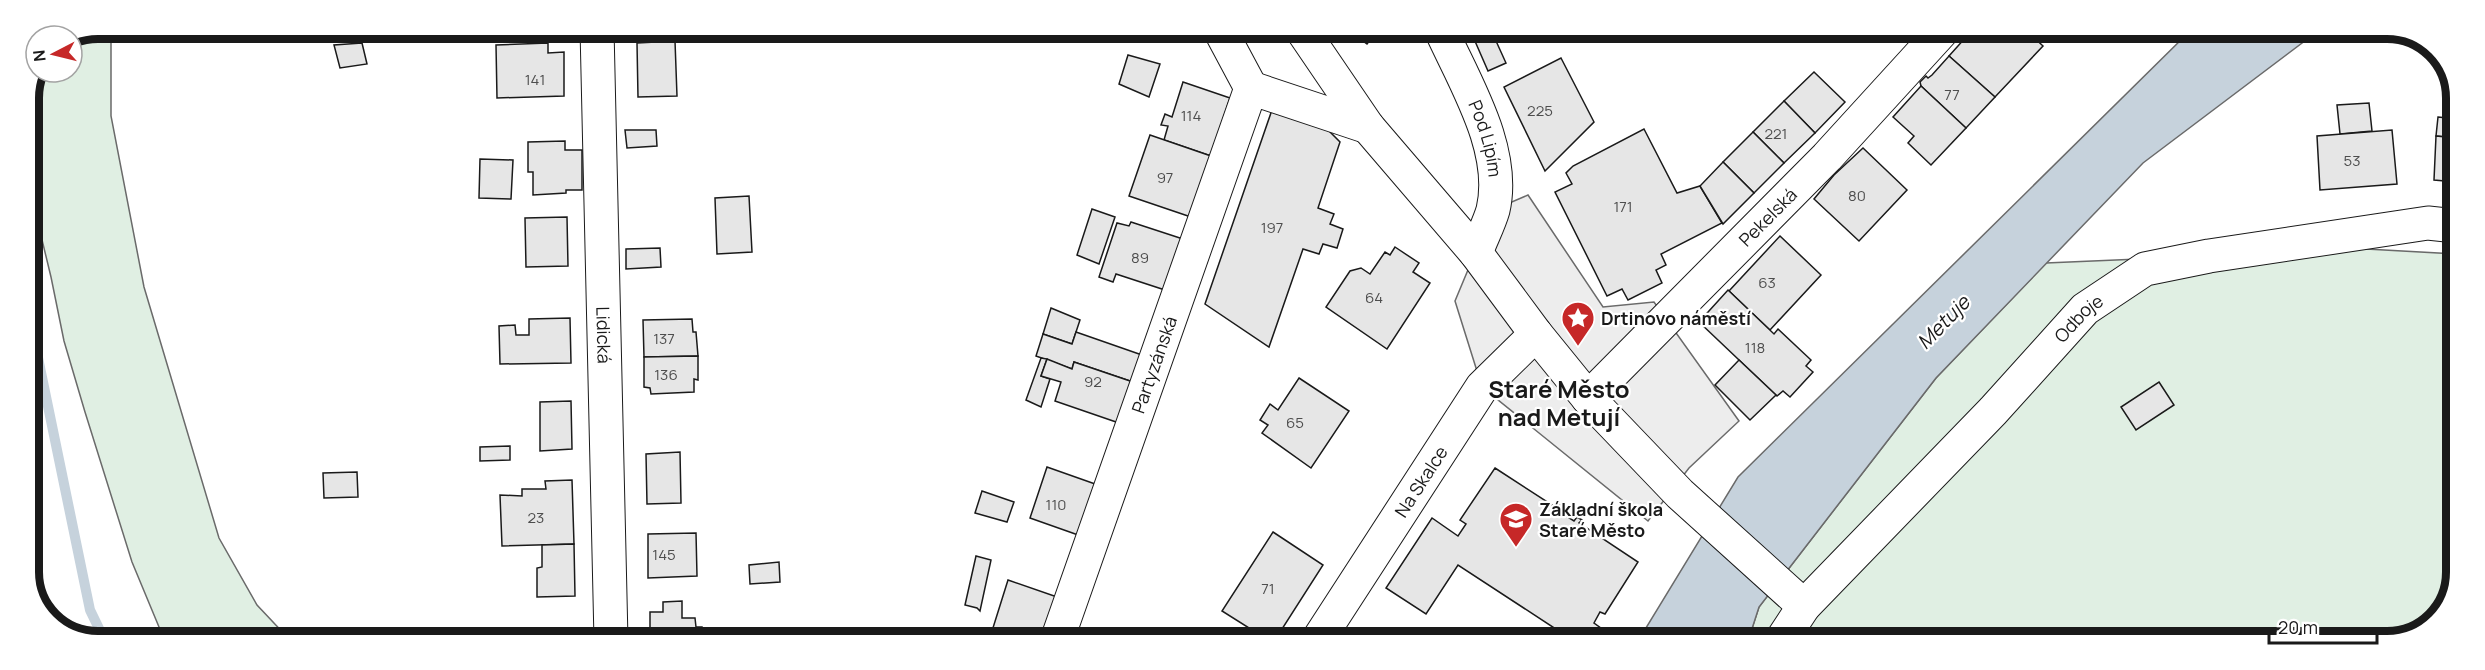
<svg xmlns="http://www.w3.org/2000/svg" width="2485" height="670" font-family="Manrope,sans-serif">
  <rect width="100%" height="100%" fill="#fff"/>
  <g fill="#e0efe3" stroke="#6a6a6a" stroke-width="1.5">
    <polygon points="98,29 111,29 111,116 144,287 219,538 257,605 289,639 164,639 132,562 85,412 64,341 51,277 29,186 29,98 39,72 72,72 72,39"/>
    <polygon points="2294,245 2456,254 2455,332 2450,340 2455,345 2454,590 2429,627 2387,641 1748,641 1759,607 1936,378 2046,263 2209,256"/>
  </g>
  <polygon fill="#ededed" stroke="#6a6a6a" stroke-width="1.5" points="1528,195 1603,307 1654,302 1739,421 1689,468 1648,521 1482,387 1455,301 1493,210"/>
  <polygon fill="#c6d2dc" stroke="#6a6a6a" stroke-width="1.5" points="2190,31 2318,31 2143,163 1936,378 1759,607 1748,641 1638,641 1738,477"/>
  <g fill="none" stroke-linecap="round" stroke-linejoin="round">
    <polyline stroke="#c6d2dc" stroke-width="10" points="29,314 90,610 104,639"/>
  </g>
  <g fill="#e6e6e6" stroke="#1a1a1a" stroke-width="1.5">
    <polygon points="1163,30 1196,30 1195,38 1163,36"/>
    <polygon points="1358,30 1378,30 1367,44 1355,35"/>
    <polygon points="1476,30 1491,30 1506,63 1488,71 1471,32"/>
    <polygon points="1551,30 1564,30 1566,39 1554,42"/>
    <polygon points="1969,30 2026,30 2043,46 1995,97 1949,56 1967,36 1966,34"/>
    <polygon points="675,41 677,96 638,97 637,43"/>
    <polygon points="362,43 367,64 340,68 334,45"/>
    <polygon points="548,43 548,53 564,52 564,96 497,98 496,45"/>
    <polygon points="1128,55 1160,64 1149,97 1119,84"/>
    <polygon points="1949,56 1995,97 1966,128 1921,86 1920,82 1926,76 1928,78 1932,75"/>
    <polygon points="1561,58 1594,122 1545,171 1504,87"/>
    <polygon points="1814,72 1845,102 1815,133 1784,101"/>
    <polygon points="1183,82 1230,98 1211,156 1164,140 1168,126 1161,125 1165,114 1172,117"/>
    <polygon points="1921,86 1966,128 1931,165 1908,143 1914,136 1893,117"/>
    <polygon points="1784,101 1815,133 1784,163 1753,132"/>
    <polygon points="2369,103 2372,131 2340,134 2337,105"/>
    <polygon points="1273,107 1316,118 1340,142 1318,208 1334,214 1330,224 1343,229 1337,248 1323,244 1319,254 1303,249 1269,347 1205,304"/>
    <polygon points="2438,117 2456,119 2456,138 2436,136"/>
    <polygon points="1644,129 1677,193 1700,186 1722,223 1661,254 1666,265 1656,270 1662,283 1628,300 1622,289 1607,296 1555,192 1572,184 1566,173 1573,166"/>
    <polygon points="625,130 656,130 657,146 627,148"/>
    <polygon points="2392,130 2397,184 2320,190 2317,136"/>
    <polygon points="1753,132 1784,163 1754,193 1723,162"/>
    <polygon points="1150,135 1211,156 1191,217 1129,196"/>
    <polygon points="2436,136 2456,138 2456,182 2434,180"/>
    <polygon points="565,141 565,150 582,150 582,190 566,190 566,193 533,195 533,172 528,172 528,142"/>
    <polygon points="1863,148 1907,190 1859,241 1814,199 1834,175"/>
    <polygon points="480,159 513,160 511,199 479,198"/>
    <polygon points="1723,162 1754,193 1723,224 1700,186"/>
    <polygon points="749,196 752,252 717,254 715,198"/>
    <polygon points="1092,209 1115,217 1099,264 1077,255"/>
    <polygon points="567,217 568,266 526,267 525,218"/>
    <polygon points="1131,222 1183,239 1165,290 1116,274 1113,282 1099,277 1117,223 1129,226"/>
    <polygon points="1780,236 1821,275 1770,330 1729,291"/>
    <polygon points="1395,247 1419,263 1413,272 1430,283 1387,349 1326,307 1350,271 1361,268 1370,274 1385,252 1390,255"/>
    <polygon points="660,248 661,267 626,269 626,249"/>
    <polygon points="1728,290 1774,334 1778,329 1811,360 1806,366 1813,372 1790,397 1783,391 1777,396 1699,322"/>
    <polygon points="1051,308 1080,320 1072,344 1043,334"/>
    <polygon points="570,318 571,363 500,364 499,326 515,325 516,335 529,335 529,319"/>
    <polygon points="692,319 693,332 696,332 698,356 644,357 643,320"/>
    <polygon points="1076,332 1142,355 1133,382 1074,362 1072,369 1036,356 1043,334 1072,344"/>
    <polygon points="698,356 698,380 694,379 694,392 651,394 650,388 644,387 644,357"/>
    <polygon points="1041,358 1047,359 1041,376 1050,379 1041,407 1026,400"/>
    <polygon points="1047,359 1072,369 1074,362 1133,382 1119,423 1055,401 1061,382 1041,376"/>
    <polygon points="1739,360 1776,395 1750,420 1715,385"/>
    <polygon points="1299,378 1349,411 1311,468 1262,433 1268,425 1260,420 1270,404 1278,410"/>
    <polygon points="2159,382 2174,405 2136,430 2121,407"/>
    <polygon points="571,401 572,449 540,451 540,402"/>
    <polygon points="510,446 510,460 480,461 480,447"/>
    <polygon points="680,452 681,503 647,504 646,454"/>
    <polygon points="1047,467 1098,485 1081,536 1030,518"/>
    <polygon points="1495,468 1555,507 1557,503 1561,506 1558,511 1574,521 1577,517 1582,520 1579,523 1638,562 1605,614 1600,612 1594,623 1619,641 1561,641 1565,635 1458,565 1426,614 1386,588 1432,518 1458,536 1466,524 1460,520"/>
    <polygon points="357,472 358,497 324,498 323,473"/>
    <polygon points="572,480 574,544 502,546 500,495 522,496 522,489 546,489 545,481"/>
    <polygon points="982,491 1014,502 1007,522 975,513"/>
    <polygon points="1273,532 1323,565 1275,640 1268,640 1222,611"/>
    <polygon points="696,533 697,576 648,578 648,534"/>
    <polygon points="574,544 575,596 537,597 537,568 542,567 542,545"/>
    <polygon points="976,556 991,560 980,611 977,608 965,605"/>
    <polygon points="779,562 780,582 750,584 749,565"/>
    <polygon points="1008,580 1060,598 1046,640 1018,640 992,631"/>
    <polygon points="682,601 682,618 695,618 696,627 702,627 702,633 719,633 719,640 650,640 650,612 663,612 663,602"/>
  </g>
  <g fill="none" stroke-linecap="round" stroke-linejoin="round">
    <g stroke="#1a1a1a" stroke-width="35">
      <g id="minor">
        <path id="s1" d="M 597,29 L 611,640"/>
        <polyline points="1220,30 1251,88"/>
        <polyline points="1302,30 1368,127 1476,253 1536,334 1588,398 1680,494 1804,606"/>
        <path id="s2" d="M 1441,30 C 1465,83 1507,150 1493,210 C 1489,224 1481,239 1476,253"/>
        <path id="s3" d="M 1588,398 L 1827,157 L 1943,30"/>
        <path id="s4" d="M 1057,640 L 1251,88 L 1368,127"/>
        <path id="s5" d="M 1318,640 L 1482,387 L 1536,334"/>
      </g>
    </g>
    <g stroke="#1a1a1a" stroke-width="35">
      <g id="tertiary">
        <path id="s6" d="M 1781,641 L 1804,606 L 1993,411 L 2085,309 L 2145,269 L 2209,256 L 2428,223 L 2456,226"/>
      </g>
    </g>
    <use href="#minor" stroke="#fff" stroke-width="33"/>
    <use href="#tertiary" stroke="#fff" stroke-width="33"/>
  </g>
  <defs>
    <g id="sight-pin" transform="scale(1.725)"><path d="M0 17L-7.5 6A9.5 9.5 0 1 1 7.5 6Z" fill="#c62828" stroke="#fff"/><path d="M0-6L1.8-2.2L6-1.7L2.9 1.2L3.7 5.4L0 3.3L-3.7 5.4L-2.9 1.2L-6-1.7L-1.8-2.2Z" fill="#fff"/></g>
    <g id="school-pin" transform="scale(1.725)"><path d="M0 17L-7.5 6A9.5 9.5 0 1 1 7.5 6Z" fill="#c62828" stroke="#fff"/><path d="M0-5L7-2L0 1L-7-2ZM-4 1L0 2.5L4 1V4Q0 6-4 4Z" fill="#fff"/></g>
  </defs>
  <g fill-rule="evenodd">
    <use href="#sight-pin" x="1578" y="318"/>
    <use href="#school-pin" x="1516" y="519"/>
  </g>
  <g text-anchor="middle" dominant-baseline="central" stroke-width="4.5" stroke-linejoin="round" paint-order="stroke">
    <g font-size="15" fill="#4d4d4d">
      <text x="535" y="79">141</text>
      <text x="1952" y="94">77</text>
      <text x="1540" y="110">225</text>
      <text x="1191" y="115">114</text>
      <text x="1776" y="133">221</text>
      <text x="2352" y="160">53</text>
      <text x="1165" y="177">97</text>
      <text x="1857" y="195">80</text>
      <text x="1623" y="206">171</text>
      <text x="1272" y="227">197</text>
      <text x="1140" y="257">89</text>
      <text x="1767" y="282">63</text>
      <text x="1374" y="297">64</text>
      <text x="664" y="338">137</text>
      <text x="1755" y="347">118</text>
      <text x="666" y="374">136</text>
      <text x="1093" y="381">92</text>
      <text x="1295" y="422">65</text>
      <text x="1056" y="504">110</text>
      <text x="536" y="517">23</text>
      <text x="664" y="554">145</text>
      <text x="1268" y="588">71</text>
    </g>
    <g font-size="18" fill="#1a1a1a" stroke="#fff">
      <text stroke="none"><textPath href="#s2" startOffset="118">Pod Lipím</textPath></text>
      <text stroke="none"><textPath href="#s3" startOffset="255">Pekelská</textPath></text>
      <text stroke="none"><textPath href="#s6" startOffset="440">Odboje</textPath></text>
      <text stroke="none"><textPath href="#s1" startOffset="306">Lidická</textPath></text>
      <text stroke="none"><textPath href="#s4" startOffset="292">Partyzánská</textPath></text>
      <text stroke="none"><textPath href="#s5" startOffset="189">Na Skalce</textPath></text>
    </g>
    <g font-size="18" font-weight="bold" fill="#1a1a1a" stroke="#fff" text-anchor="start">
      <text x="1601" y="318">Drtinovo náměstí</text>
      <text x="1539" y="509">Základní škola<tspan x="1539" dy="21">Staré Město</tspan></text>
    </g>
    <g font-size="20" font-style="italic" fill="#1a1a1a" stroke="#fff">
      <text transform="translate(1943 322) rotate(-46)">Metuje</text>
    </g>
    <g font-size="24" font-weight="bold" fill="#1a1a1a" stroke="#fff">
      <text x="1559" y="388">Staré Město<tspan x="1559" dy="28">nad Metují</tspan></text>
    </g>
  </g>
  <path d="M0 0H2485V670H0ZM98 39H2387A59 59 0 0 1 2446 98V572A59 59 0 0 1 2387 631H98A59 59 0 0 1 39 572V98A59 59 0 0 1 98 39Z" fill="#fff" fill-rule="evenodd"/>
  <path fill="none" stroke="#1a1a1a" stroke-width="8" d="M98 39H2387A59 59 0 0 1 2446 98V572A59 59 0 0 1 2387 631H98A59 59 0 0 1 39 572V98A59 59 0 0 1 98 39Z"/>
  <g transform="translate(54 54) rotate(263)"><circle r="28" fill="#ffffff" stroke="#a3a3a3" stroke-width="1.5"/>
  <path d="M0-4.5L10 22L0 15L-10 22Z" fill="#c62828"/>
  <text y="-9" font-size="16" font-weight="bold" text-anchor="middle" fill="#1a1a1a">N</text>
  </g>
  <path d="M2269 634v9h108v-9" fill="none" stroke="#1a1a1a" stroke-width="3"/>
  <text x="2278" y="634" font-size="18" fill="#1a1a1a" stroke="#ffffff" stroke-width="4.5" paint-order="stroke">20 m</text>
</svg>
